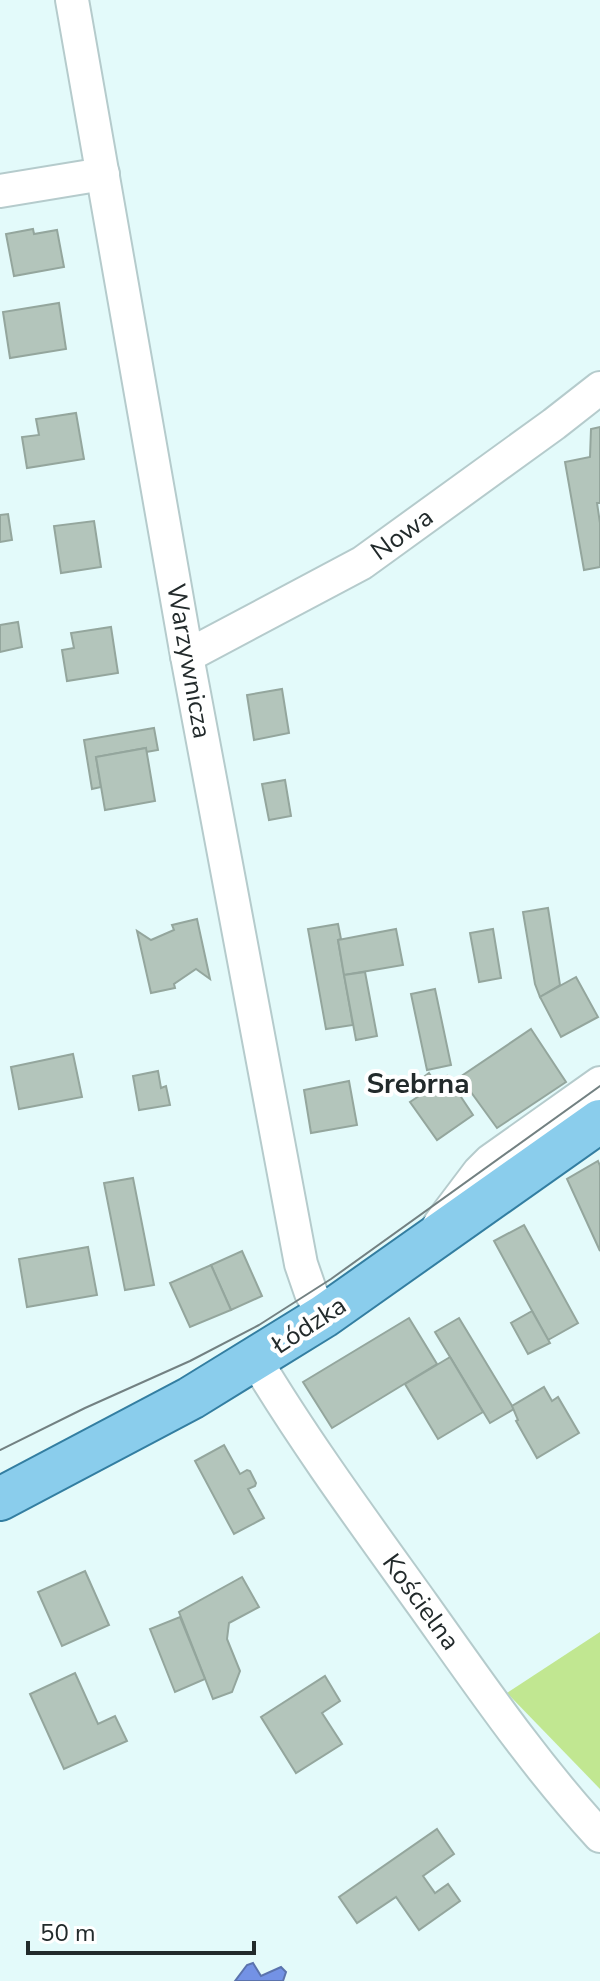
<svg xmlns="http://www.w3.org/2000/svg" width="600" height="1981" font-family="'Nunito Sans',sans-serif">
  <rect width="100%" height="100%" fill="#e3fafa"/>
  <polygon fill="#c1e791" points="600,1632 600,1789 507,1693"/>
  <polygon fill="#7392e5" stroke="#5b73ad" stroke-width="2" points="253,1963 261,1976 281,1967 286,1972 283,1981 235,1981 247,1965"/>
  <g fill="#b3c5bb" stroke="#94a69d" stroke-width="2">
    <polygon points="33,229 34,234 57,230 64,267 14,276 6,234"/>
    <polygon points="59,303 66,349 10,358 3,312"/>
    <polygon points="76,413 84,459 27,468 22,437 39,435 36,419"/>
    <polygon points="600,427 600,503 597,503 600,523 600,567 584,570 565,462 590,457 591,429"/>
    <polygon points="8,514 12,540 0,542 0,515"/>
    <polygon points="94,521 101,567 61,573 54,526"/>
    <polygon points="18,622 22,647 0,652 0,625"/>
    <polygon points="111,627 118,673 67,681 62,650 74,648 71,633"/>
    <polygon points="282,689 289,733 254,740 247,695"/>
    <polygon points="154,728 158,750 146,752 146,748 96,757 101,787 92,789 84,740"/>
    <polygon points="146,748 155,801 105,810 96,757"/>
    <polygon points="285,780 291,816 269,820 262,784"/>
    <polygon points="548,908 560,985 540,997 535,984 523,912"/>
    <polygon points="197,919 210,979 196,969 174,984 175,988 151,993 137,931 151,940 174,930 172,925"/>
    <polygon points="338,924 341,939 338,940 353,1025 326,1029 308,929"/>
    <polygon points="396,929 403,965 344,975 338,940"/>
    <polygon points="493,929 501,978 479,982 470,933"/>
    <polygon points="365,972 377,1036 356,1040 344,975"/>
    <polygon points="576,977 598,1017 561,1037 540,997"/>
    <polygon points="435,989 451,1065 427,1070 411,994"/>
    <polygon points="531,1029 566,1082 497,1128 460,1077"/>
    <polygon points="73,1054 82,1097 19,1109 11,1067"/>
    <polygon points="158,1071 161,1088 166,1086 170,1105 139,1110 133,1076"/>
    <polygon points="429,1073 436,1084 447,1076 473,1115 437,1140 410,1102 419,1096 412,1086"/>
    <polygon points="349,1081 357,1125 311,1133 304,1090"/>
    <polygon points="598,1161 600,1166 600,1251 567,1179"/>
    <polygon points="133,1178 154,1285 125,1290 104,1183"/>
    <polygon points="524,1225 578,1323 548,1340 494,1241"/>
    <polygon points="88,1247 97,1295 27,1307 19,1259"/>
    <polygon points="242,1251 262,1296 231,1310 211,1265"/>
    <polygon points="211,1265 231,1310 190,1327 170,1283"/>
    <polygon points="532,1311 550,1343 528,1354 511,1323"/>
    <polygon points="409,1318 437,1364 332,1428 303,1382"/>
    <polygon points="459,1318 514,1409 490,1423 435,1332"/>
    <polygon points="450,1357 483,1412 438,1439 405,1384"/>
    <polygon points="544,1387 552,1401 558,1397 579,1433 537,1458 516,1421 518,1420 512,1406"/>
    <polygon points="224,1445 240,1474 247,1470 250,1471 256,1483 255,1486 248,1489 264,1518 234,1534 195,1461"/>
    <polygon points="85,1571 109,1625 62,1646 38,1592"/>
    <polygon points="242,1577 259,1607 229,1623 227,1639 240,1671 232,1692 213,1699 179,1612"/>
    <polygon points="180,1617 205,1679 175,1692 150,1629"/>
    <polygon points="75,1673 98,1724 115,1716 127,1741 64,1769 30,1694"/>
    <polygon points="325,1676 340,1701 322,1713 342,1744 296,1773 261,1717"/>
    <polygon points="437,1829 454,1854 423,1876 435,1893 448,1884 460,1901 419,1930 396,1897 357,1923 339,1897"/>
  </g>
  <g fill="none" stroke-linecap="round" stroke-linejoin="round">
    <g stroke="#b5cbcc" stroke-width="36">
      <g id="minor">
        <polyline points="72,0 187,656 301,1264 311,1293 324,1316"/>
        <polyline points="0,191 103,174"/>
        <polyline points="187,656 362,563 554,424 600,388"/>
        <polyline points="439,1225 479,1172 490,1161 600,1083"/>
        <path d="M 255,1359 C 306,1444 365,1524 423,1605 C 480,1685 533,1763 600,1836"/>
      </g>
    </g>
    <g stroke="#337ea1" stroke-width="46">
      <polyline id="major" points="0,1499 191,1398 324,1316 600,1121"/>
    </g>
    <use href="#minor" stroke="#fff" stroke-width="32"/>
    <use href="#major" stroke="#8acdec" stroke-width="42"/>
    <polyline stroke="#738182" stroke-width="2" points="0,1450 85,1408 190,1361 259,1325 331,1279 600,1086"/>
  </g>
  <g text-anchor="middle" dominant-baseline="central" stroke-width="8" stroke-linejoin="round" paint-order="stroke">
    <g font-size="26" fill="#222a2b" stroke="#fff">
      <text transform="translate(402 534) rotate(-36)">Nowa</text>
      <text transform="translate(189 661) rotate(80)">Warzywnicza</text>
      <text transform="translate(309 1325) rotate(-33)">Łódzka</text>
      <text transform="translate(421 1602) rotate(54)">Kościelna</text>
    </g>
    <g font-size="28" font-weight="bold" fill="#222a2b" stroke="#fff">
      <text x="418" y="1084">Srebrna</text>
    </g>
  </g>
  <path d="M28 1941v12h226v-12" fill="none" stroke="#222a2b" stroke-width="4"/>
  <text x="40" y="1941" font-size="24" fill="#222a2b" stroke="#ffffff" stroke-width="6" paint-order="stroke">50 m</text>
</svg>
